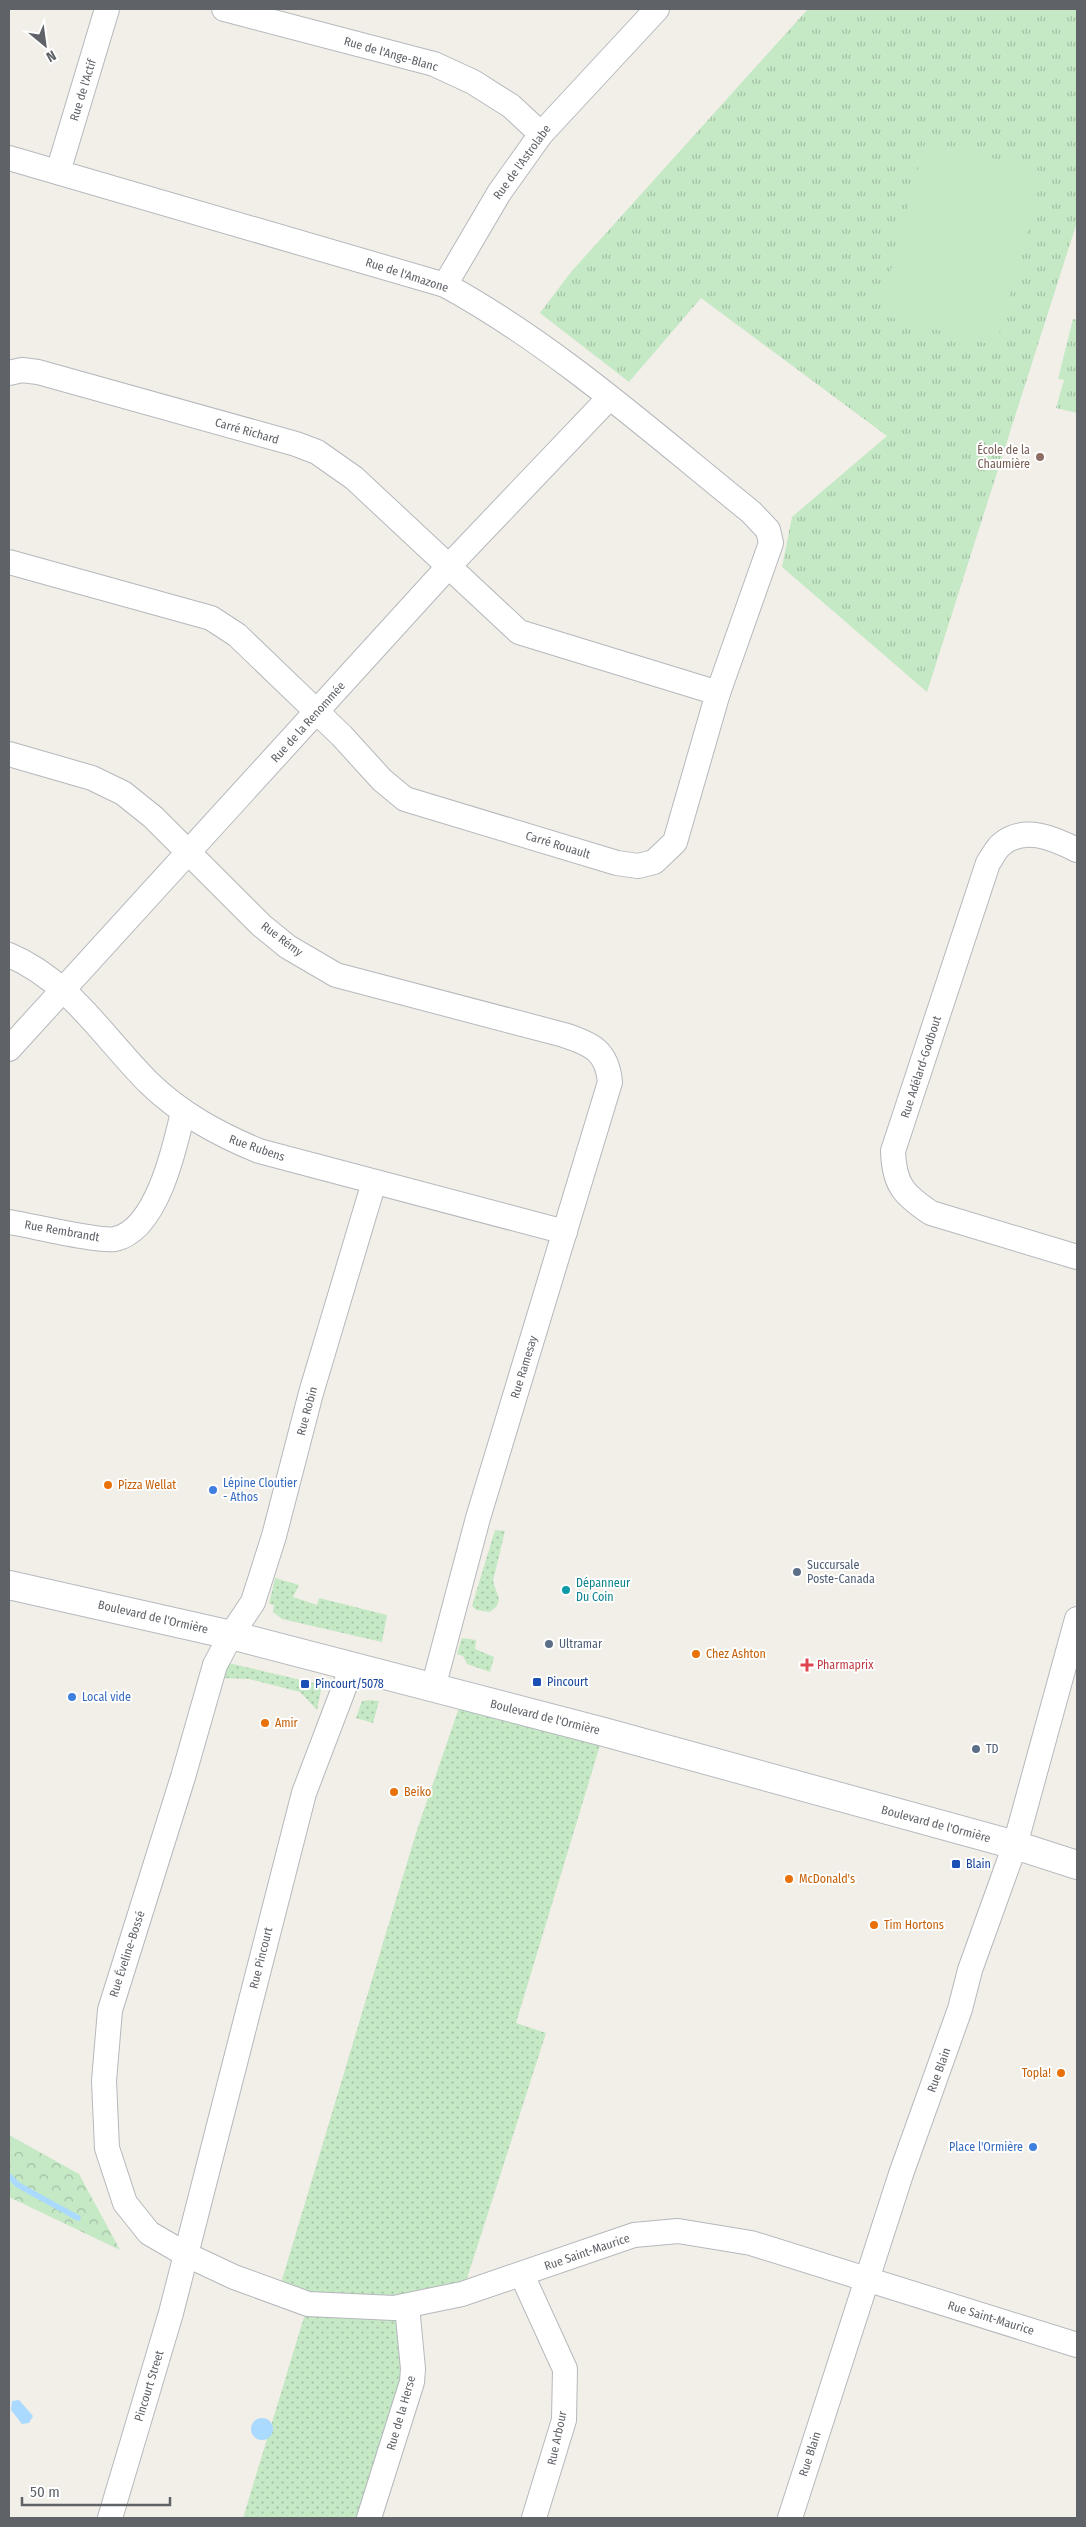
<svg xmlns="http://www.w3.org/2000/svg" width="1086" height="2527" font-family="'Fira Sans Condensed',sans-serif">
  <defs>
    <pattern id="grass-dots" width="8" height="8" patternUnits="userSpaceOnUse" patternTransform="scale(1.25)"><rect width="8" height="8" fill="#c5e8c5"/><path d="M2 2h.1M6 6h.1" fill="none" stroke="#a3c0a4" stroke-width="1.8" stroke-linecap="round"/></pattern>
    <pattern id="forest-crowns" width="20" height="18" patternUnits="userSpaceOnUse" patternTransform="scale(1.25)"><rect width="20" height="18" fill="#c5e8c5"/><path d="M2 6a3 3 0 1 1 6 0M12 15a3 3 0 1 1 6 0" fill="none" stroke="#a3c0a4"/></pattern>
    <pattern id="park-tufts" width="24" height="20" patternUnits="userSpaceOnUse" patternTransform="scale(1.25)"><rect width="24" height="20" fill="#c5e8c5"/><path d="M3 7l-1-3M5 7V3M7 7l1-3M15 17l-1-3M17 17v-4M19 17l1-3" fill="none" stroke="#a3c0a4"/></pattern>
  </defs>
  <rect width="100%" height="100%" fill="#f1efe8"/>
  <g fill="url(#grass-dots)">
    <polygon points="495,1530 505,1531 493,1581 499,1599 497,1606 490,1612 476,1610 472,1606"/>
    <polygon points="275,1578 299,1585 293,1597 317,1605 319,1598 387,1615 382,1642 282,1619 273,1612 274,1605 269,1604"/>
    <polygon points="462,1638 476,1640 475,1649 494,1657 490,1672 467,1664 463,1656 457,1654"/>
    <polygon points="224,1662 322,1685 317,1710 300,1692 249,1679 220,1678"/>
    <polygon points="463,1696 604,1732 516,2023 546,2033 462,2294 425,2302 365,2518 243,2518 308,2304 278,2293 416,1833"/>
    <polygon points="369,1700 379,1701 373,1723 356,1718 362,1701"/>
  </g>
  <polygon fill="url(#forest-crowns)" points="9,2135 79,2174 120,2250 9,2197"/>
  <g fill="url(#park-tufts)">
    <polygon points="808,9 1077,9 1077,222 927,692 782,567 792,517 887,436 701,298 629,382 540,313 571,272"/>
    <polygon points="1073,319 1077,320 1077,413 1056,408 1064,380 1058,379"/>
  </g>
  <polygon fill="#c5e8c5" points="926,140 1043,172 996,346 879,314"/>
  <g fill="#aadaff">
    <polygon points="19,2400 33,2416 29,2423 22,2424 11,2410 12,2401"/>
    <circle cx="262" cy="2429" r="11"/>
  </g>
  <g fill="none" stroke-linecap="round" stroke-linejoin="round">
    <polyline stroke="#aadaff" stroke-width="5.5" points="9,2176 18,2185 78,2218"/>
    <g stroke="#b5b8bc" stroke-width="26">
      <g id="street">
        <polyline points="224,9 434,64 473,82 511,106 541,134"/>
        <path d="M 9,158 L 445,285 C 555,345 653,433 751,512 L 768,530 L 771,543 L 718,693 L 675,842 L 654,862 L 638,866 L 617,863 L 405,799 L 382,780 L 342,736 L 237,635 L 211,618 L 9,562"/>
        <polyline points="58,172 107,9"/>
        <polyline points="445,285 499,193 541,134 657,9"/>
        <polyline points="9,373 22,370 38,372 296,444 317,452 354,478 519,632 718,693"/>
        <path d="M 9,754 L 92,778 L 123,793 L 153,817 L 261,925 L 288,947 L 336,975 L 564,1035 C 592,1044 607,1051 610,1082 L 478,1518 L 433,1688"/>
        <path d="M 1077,850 C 1055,839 1025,825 1002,844 C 996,848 992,858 988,863 L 893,1151 C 894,1185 904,1195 931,1213 L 1077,1257"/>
        <path d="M 9,955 C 69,980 104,1038 149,1083 C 181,1114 218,1134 259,1151 L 565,1232"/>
        <polyline points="9,1049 448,567 609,398"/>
        <polyline points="374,1182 311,1393 274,1536 253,1602 231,1635 215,1665 183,1777 110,2010 104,2081 107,2148 125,2203 149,2233 185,2254 234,2277 308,2304 394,2308 462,2294 634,2235 678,2231 751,2243 1077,2345"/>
        <path d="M 9,1222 C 29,1225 99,1242 115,1239 C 157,1230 175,1147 183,1112"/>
        <polyline points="522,2275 565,2369 564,2420 534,2518"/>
        <polyline points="110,2518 171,2313 304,1793 352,1667"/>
        <polyline points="369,2518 412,2382 413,2369 407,2306"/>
        <polyline points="790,2518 901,2174 960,2009 970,1970 1015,1845 1077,1619"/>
      </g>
    </g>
    <g stroke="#b6babf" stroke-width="30">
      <polyline id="secondary" points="9,1585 231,1635 604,1732 1015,1845 1077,1865"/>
    </g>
    <use href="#street" stroke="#fff" stroke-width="24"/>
    <use href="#secondary" stroke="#fff" stroke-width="28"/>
  </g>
  <circle fill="#8d6e63" stroke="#fff" stroke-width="2" cx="1040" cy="457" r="5"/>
  <g fill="#e8710a" stroke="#fff" stroke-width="2">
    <circle cx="108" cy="1485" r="5"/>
    <circle cx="696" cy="1654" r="5"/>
    <circle cx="265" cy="1723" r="5"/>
    <circle cx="394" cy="1792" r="5"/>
    <circle cx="789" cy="1879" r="5"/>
    <circle cx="874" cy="1925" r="5"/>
    <circle cx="1061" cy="2073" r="5"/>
  </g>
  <g fill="#3f7fe0" stroke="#fff" stroke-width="2">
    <circle cx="213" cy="1490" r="5"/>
    <circle cx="72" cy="1697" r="5"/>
    <circle cx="1033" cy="2147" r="5"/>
  </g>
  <g fill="#5c6f8a" stroke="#fff" stroke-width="2">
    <circle cx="797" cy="1572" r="5"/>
    <circle cx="549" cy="1644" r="5"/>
    <circle cx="976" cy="1749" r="5"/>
  </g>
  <circle fill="#0f9aa8" stroke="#fff" stroke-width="2" cx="566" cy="1590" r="5"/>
  <path fill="#e0444e" stroke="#fff" stroke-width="2" d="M804.5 1657.5h5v5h5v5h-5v5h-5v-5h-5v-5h5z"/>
  <g fill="#1a4fb4" stroke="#fff" stroke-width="2">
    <rect x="532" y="1677" width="10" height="10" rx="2.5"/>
    <rect x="300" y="1679" width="10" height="10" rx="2.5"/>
    <rect x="951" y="1859" width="10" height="10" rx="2.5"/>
  </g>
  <g text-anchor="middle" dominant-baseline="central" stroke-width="4" stroke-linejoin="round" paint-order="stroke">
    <g font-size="12" fill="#5f6368" stroke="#fff">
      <text transform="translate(391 54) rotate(16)">Rue de l'Ange-Blanc</text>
      <text transform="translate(83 90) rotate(-73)">Rue de l'Actif</text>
      <text transform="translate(522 162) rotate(-54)">Rue de l'Astrolabe</text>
      <text transform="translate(407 275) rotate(18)">Rue de l'Amazone</text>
      <text transform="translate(247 431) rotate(16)">Carré Richard</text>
      <text transform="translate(308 722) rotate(-48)">Rue de la Renommée</text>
      <text transform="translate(558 845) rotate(17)">Carré Rouault</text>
      <text transform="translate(282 939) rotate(37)">Rue Rémy</text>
      <text transform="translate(921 1067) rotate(-72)">Rue Adélard-Godbout</text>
      <text transform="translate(257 1148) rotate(19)">Rue Rubens</text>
      <text transform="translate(62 1231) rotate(10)">Rue Rembrandt</text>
      <text transform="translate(524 1367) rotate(-73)">Rue Ramesay</text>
      <text transform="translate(307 1411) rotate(-75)">Rue Robin</text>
      <text transform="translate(153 1617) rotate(13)">Boulevard de l'Ormière</text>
      <text transform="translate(545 1717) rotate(14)">Boulevard de l'Ormière</text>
      <text transform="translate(936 1824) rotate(15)">Boulevard de l'Ormière</text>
      <text transform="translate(127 1954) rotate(-72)">Rue Éveline-Bossé</text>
      <text transform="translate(261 1958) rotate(-76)">Rue Pincourt</text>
      <text transform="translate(939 2070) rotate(-70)">Rue Blain</text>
      <text transform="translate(587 2252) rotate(-19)">Rue Saint-Maurice</text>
      <text transform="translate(991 2318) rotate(17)">Rue Saint-Maurice</text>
      <text transform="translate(149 2386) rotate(-73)">Pincourt Street</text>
      <text transform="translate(401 2413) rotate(-74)">Rue de la Herse</text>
      <text transform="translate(557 2438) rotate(-78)">Rue Arbour</text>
      <text transform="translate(810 2454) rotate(-72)">Rue Blain</text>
    </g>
    <g font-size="12" fill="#785e54" stroke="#fff" text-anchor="end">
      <text x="1030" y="450">École de la<tspan x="1030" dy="14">Chaumière</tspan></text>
    </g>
    <g font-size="12" fill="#366cbe" stroke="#fff" text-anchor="start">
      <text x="223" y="1483">Lépine Cloutier<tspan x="223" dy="14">- Athos</tspan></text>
      <text x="82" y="1697">Local vide</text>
      <text x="1023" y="2147" text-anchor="end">Place l'Ormière</text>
    </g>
    <g font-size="12" fill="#c56008" stroke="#fff" text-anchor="start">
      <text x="118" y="1485">Pizza Wellat</text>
      <text x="706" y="1654">Chez Ashton</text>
      <text x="275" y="1723">Amir</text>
      <text x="404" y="1792">Beiko</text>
      <text x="799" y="1879">McDonald's</text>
      <text x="884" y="1925">Tim Hortons</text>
      <text x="1051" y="2073" text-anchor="end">Topla!</text>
    </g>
    <g font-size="12" fill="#4e5e75" stroke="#fff" text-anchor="start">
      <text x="807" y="1565">Succursale<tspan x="807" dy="14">Poste-Canada</tspan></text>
      <text x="559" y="1644">Ultramar</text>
      <text x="986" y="1749">TD</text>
    </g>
    <g font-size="12" fill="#0d838f" stroke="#fff" text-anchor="start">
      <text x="576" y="1583">Dépanneur<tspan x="576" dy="14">Du Coin</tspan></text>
    </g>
    <g font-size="12" fill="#be3a42" stroke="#fff" text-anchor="start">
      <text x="817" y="1665">Pharmaprix</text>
    </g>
    <g font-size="12" fill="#164399" stroke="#fff" text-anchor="start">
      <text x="547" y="1682">Pincourt</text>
      <text x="315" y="1684">Pincourt/5078</text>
      <text x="966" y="1864">Blain</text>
    </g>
  </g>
  <rect width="1086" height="2527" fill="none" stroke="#5f6368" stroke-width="20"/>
  <g transform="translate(45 45) rotate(151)" stroke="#ffffff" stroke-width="4" paint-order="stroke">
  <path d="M0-4L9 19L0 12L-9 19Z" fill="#5f6368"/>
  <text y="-8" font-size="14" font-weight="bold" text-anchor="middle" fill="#5f6368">N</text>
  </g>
  <path d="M22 2497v8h148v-8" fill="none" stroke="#5f6368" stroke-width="2.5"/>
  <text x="30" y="2497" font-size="15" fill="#5f6368" stroke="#ffffff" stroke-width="4" paint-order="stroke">50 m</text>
</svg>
